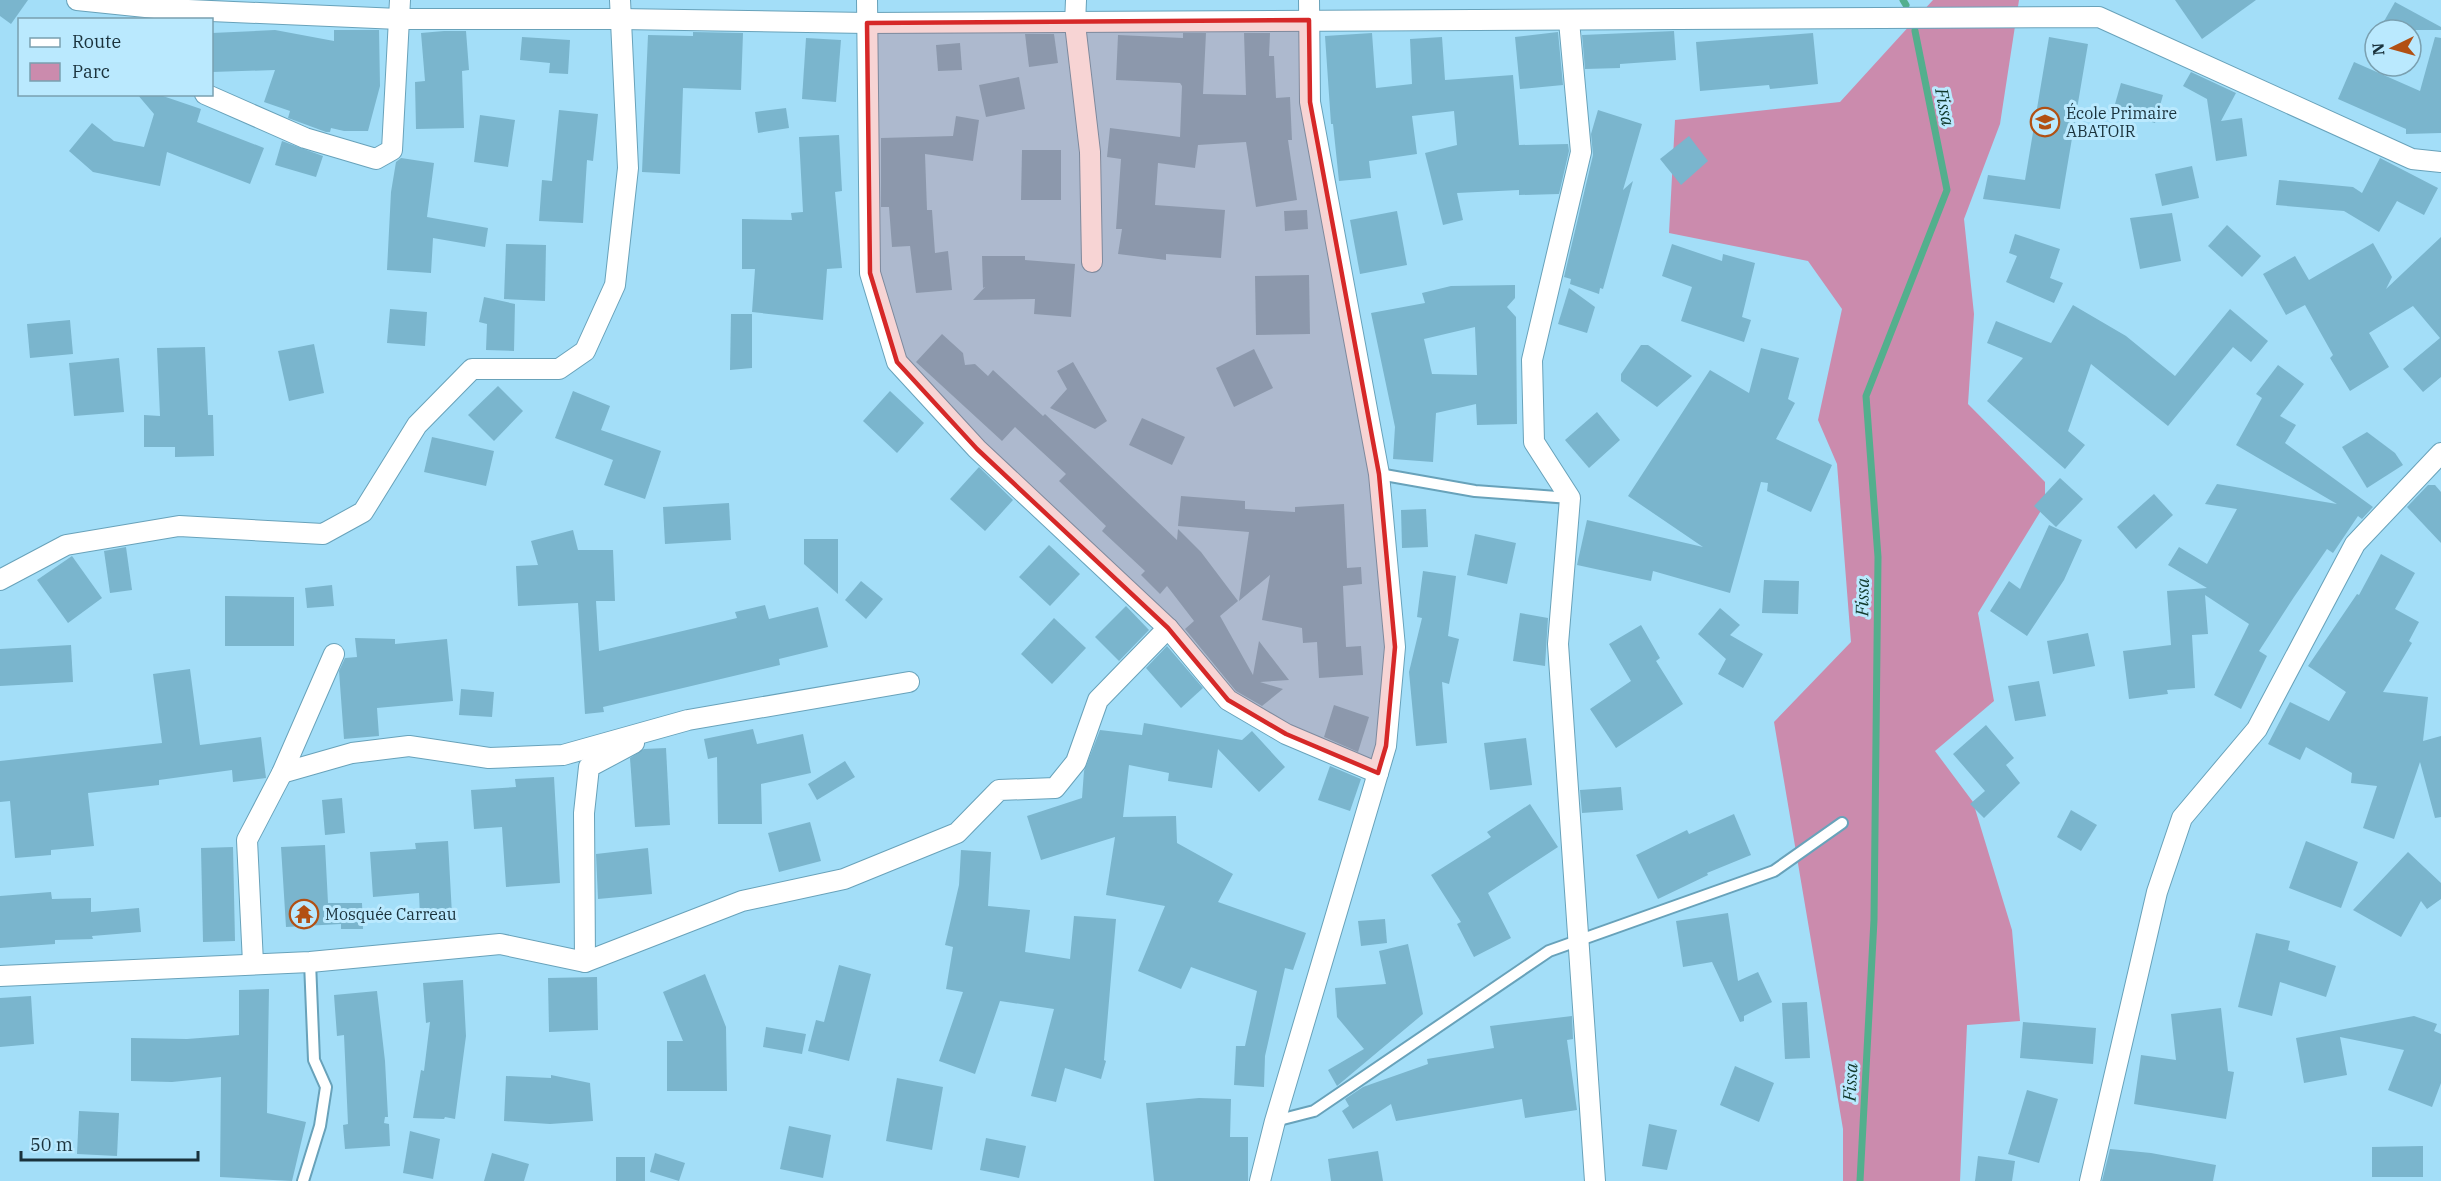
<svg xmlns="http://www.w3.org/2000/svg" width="2441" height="1181" font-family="'IBM Plex Serif',serif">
  <rect width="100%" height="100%" fill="#a3def8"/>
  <polygon fill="#cb8bad" points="1933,0 2019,0 2000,124 1964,219 1974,314 1968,404 2045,482 2045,504 1978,613 1994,701 1935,751 1973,802 2012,930 2020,1021 1967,1025 1960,1181 1843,1181 1843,1129 1774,722 1851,642 1837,464 1818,420 1842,309 1808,261 1669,233 1675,120 1840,102"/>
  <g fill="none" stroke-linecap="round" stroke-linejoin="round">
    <g stroke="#53af8d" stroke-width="7">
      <polyline points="1903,0 1906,5"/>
      <polyline points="1860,1181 1874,920 1878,557 1866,396 1947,190 1915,31"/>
    </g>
  </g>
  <g fill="#7ab5cd" fill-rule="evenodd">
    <polygon points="0,0 28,0 11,24 0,16"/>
    <polygon points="2175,0 2256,0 2202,39"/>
    <polygon points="2395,2 2441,27 2441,30 2379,30"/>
    <polygon points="275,30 334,41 334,30 379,30 380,86 368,131 344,131 331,128 330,132 326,132 288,118 290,111 264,102 275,70 212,72 212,33"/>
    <polygon points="444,31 466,31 469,70 462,71 464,128 416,129 415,82 425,81 421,33"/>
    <polygon points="1674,31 1676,60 1620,64 1620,68 1585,69 1582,35"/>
    <polygon points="693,32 743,33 741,90 683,88 680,174 642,172 648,35 693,36"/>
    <polygon points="1558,32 1563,85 1520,89 1515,37"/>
    <polygon points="1183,33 1206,33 1203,94 1246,95 1244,33 1270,33 1269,56 1274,56 1276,98 1290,97 1292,140 1288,140 1297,200 1256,207 1246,142 1198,145 1195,168 1158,163 1155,205 1225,210 1221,258 1166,254 1166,260 1118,254 1122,229 1116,229 1121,159 1107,157 1110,128 1180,137 1182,86 1180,83 1116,80 1118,35 1183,38"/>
    <polygon points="1372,33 1376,88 1412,84 1410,39 1442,37 1445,80 1513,75 1519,145 1568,144 1569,151 1559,194 1519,195 1519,190 1457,193 1463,220 1443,225 1425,153 1457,145 1454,111 1412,116 1417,154 1369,161 1371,178 1339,181 1333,124 1331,124 1325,36"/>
    <polygon points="1813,33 1818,84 1770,89 1769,85 1700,91 1696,42"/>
    <polygon points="1025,34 1054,34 1058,63 1029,67"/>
    <polygon points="522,37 570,40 568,74 549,73 550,63 520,60"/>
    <polygon points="2049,37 2088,44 2060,209 1983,199 1988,175 2025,180"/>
    <polygon points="2435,37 2441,38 2441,133 2406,134 2406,129 2338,99 2354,62 2420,91"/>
    <polygon points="806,38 841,40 836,102 802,99"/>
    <polygon points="960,43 962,70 938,71 936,45"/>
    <polygon points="2191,72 2236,93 2221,121 2242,118 2247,156 2216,161 2207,99 2183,86"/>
    <polygon points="1019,77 1025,109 986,117 979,85"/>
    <polygon points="2121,83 2163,95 2155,123 2113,111"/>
    <polygon points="137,94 157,94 201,109 197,122 264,148 250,184 167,152 160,186 93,172 69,151 92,123 114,141 144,147 154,114"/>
    <polygon points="786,108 789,128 758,133 755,112"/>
    <polygon points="559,110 598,114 593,161 587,160 583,223 539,221 542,180 552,181"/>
    <polygon points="1598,110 1642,124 1623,190 1633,181 1603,289 1600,288 1599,294 1570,284 1571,279 1564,277 1593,155 1591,134"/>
    <polygon points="480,115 515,120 508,167 474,162"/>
    <polygon points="956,116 979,120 973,161 925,154 927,210 932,210 935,253 948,251 952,290 916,293 910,246 892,247 889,207 881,207 881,138 953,136"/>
    <polygon points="839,135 842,191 835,192 842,268 827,269 823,320 752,312 755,269 742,269 742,219 792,220 791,213 803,212 799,137"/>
    <polygon points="1689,136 1708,161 1681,185 1660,159"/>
    <polygon points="282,141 323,156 316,177 275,165"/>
    <polygon points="1022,150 1061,150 1061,200 1021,200"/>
    <polygon points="401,158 434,163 427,217 488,228 485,247 433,238 431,273 387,270 391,192 396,162"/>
    <polygon points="2380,158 2438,188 2424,215 2397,201 2379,232 2344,211 2276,205 2279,180 2353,187 2362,193"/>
    <polygon points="2192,166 2199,198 2162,206 2155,174"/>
    <polygon points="1307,210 1308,229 1285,231 1284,211"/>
    <polygon points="1397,211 1407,265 1360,274 1350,220"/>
    <polygon points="2172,213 2181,261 2140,269 2130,218"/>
    <polygon points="2227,225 2261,256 2242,277 2208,246"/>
    <polygon points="2015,234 2060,249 2050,278 2063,283 2054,303 2006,282 2017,256 2009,253"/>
    <polygon points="2441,237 2441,377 2423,392 2403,369 2440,338 2413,306 2369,333 2389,367 2350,391 2330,358 2333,355 2305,305 2286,315 2263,274 2295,256 2309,280 2373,243 2392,277 2386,289"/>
    <polygon points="506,244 546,245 545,301 504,299"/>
    <polygon points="1672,244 1722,261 1723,254 1755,263 1742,317 1751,320 1744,342 1681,321 1692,287 1662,276"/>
    <polygon points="982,256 1025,256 1025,260 1075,264 1071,317 1034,314 1035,299 973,300 985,287 983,288"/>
    <polygon points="1309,275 1310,334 1256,335 1255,276"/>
    <path d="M 1515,285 L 1515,298 L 1507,307 L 1516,317 L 1517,424 L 1477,425 L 1476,404 L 1436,413 L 1433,462 L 1393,459 L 1395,427 L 1371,313 L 1425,303 L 1422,293 L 1451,286 ZM 1475,327 L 1477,375 L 1432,374 L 1424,339 Z"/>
    <polygon points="1569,288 1595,307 1587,333 1558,324"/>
    <polygon points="484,297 515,304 514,351 486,350 487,324 479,322"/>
    <polygon points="2073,305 2126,336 2175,376 2230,309 2268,341 2251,362 2233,347 2168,426 2091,364 2068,431 2085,445 2065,469 1987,401 2023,358 1987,343 1996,321 2051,343"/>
    <polygon points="390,309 427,312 425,346 387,343"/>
    <polygon points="731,314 752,314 752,368 730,370"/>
    <polygon points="70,320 73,354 30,358 27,324"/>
    <polygon points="942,334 963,353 965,365 975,364 988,376 993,370 1043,416 1045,414 1177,540 1178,529 1201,552 1238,601 1220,616 1253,675 1259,641 1289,680 1260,682 1283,689 1262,706 1236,691 1185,629 1194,621 1167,586 1160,594 1141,575 1145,571 1102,531 1106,526 1059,481 1066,474 1015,427 1002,441 916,362"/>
    <polygon points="314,344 324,393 289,401 278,351"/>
    <polygon points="1641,345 1648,345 1692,376 1657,407 1621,381 1621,374"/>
    <polygon points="205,347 208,415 213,415 214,456 175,457 175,447 144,447 144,415 160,416 157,348"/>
    <polygon points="1761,348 1799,358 1788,399 1795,403 1776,439 1832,465 1811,512 1767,491 1768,483 1761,482 1730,593 1653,571 1651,581 1577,565 1587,520 1703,547 1628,496 1710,370 1749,393"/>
    <polygon points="1254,349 1273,388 1234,407 1216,368"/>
    <polygon points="119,358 124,412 74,416 69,363"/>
    <polygon points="1073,362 1107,421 1095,429 1050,408 1067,389 1057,371"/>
    <polygon points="2278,365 2304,384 2280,416 2296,425 2285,443 2373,507 2362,519 2358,516 2333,553 2327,549 2294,597 2259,651 2267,656 2241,709 2214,695 2249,624 2205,595 2208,634 2192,635 2195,688 2167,690 2168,694 2129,699 2123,651 2171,645 2167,591 2207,588 2168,565 2179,547 2207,564 2237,509 2205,504 2217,484 2337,504 2236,445 2262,398 2256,394"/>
    <polygon points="498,386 523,411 494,441 468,415"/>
    <polygon points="573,391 610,406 601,430 661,451 645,499 604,485 613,460 555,438"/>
    <polygon points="890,391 924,423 897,453 863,421"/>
    <polygon points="1597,412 1620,440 1589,468 1565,440"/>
    <polygon points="1142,418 1185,437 1172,465 1129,445"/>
    <polygon points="2367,432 2395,453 2403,465 2367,488 2342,447"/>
    <polygon points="432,437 494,451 486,486 424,472"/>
    <polygon points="979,467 1013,500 985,531 950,499"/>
    <polygon points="2060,478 2083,499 2056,527 2034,506"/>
    <polygon points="2428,485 2435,485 2441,492 2441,543 2407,507"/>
    <polygon points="2154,494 2173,515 2136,549 2117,527"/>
    <polygon points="1181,496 1245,501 1245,509 1295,512 1295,507 1344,504 1347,568 1361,567 1362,584 1343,586 1346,647 1361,646 1363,675 1319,678 1317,642 1303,643 1302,628 1262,620 1270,575 1239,601 1249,532 1178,526"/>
    <polygon points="729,503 731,540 665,544 663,507"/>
    <polygon points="1426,509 1428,547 1402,548 1401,510"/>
    <polygon points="2049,525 2082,540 2064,580 2027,636 1990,611 2009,581 2020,589"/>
    <polygon points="573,530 578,550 613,550 615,601 596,601 599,651 737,618 735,612 765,605 769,619 818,607 828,647 779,659 780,665 603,707 604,712 585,714 578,603 518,606 516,566 538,565 531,541"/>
    <polygon points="1475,534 1516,543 1507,584 1467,575"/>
    <polygon points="804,539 838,539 838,594 804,564"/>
    <polygon points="1049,545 1080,574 1050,606 1019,577"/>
    <polygon points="126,547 132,590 110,593 104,551"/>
    <polygon points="2381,554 2415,573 2395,609 2419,622 2409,641 2412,643 2383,692 2428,697 2423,741 2441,736 2441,817 2435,818 2420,762 2394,839 2363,828 2377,786 2351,783 2352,773 2306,747 2300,760 2268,744 2290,702 2329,721 2346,692 2308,666 2357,594 2359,595"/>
    <polygon points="72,556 102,598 68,623 37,580"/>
    <polygon points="1423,571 1456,576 1448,636 1459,639 1449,684 1442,682 1447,743 1416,746 1409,672 1422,618 1417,617"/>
    <polygon points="1764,580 1799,581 1798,614 1762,613"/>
    <polygon points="861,581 883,599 866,619 845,600"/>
    <polygon points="332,585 334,606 307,608 305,588"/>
    <polygon points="225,596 294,597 294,646 225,646"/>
    <polygon points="1126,606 1149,630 1119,661 1095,637"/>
    <polygon points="1720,608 1740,625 1730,635 1763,654 1743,688 1718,674 1726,659 1698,634"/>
    <polygon points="1520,613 1548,618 1545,666 1513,661"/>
    <polygon points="1054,618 1086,648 1052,684 1021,654"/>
    <polygon points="1641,625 1660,658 1656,661 1683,704 1616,748 1590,709 1631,681 1609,644"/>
    <polygon points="2088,633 2095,666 2053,674 2047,641"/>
    <polygon points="355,638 395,639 395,644 447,639 453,701 377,708 379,736 344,739 339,671 345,658 357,657"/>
    <polygon points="71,645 73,682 0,686 0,649"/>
    <polygon points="1167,646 1203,688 1181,708 1146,668"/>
    <polygon points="190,669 200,745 261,737 266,778 233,782 232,770 159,780 159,785 88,793 94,846 51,850 51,855 15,858 10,801 0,802 0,761 162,743 153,674"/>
    <polygon points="2039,681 2046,716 2015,721 2008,686"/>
    <polygon points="461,689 494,692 492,717 459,715"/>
    <polygon points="1334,705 1369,717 1358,752 1324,737"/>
    <polygon points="1144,723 1242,740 1252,731 1285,767 1259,792 1218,749 1212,788 1168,781 1169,773 1129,765 1123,817 1176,816 1177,843 1233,874 1218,902 1306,933 1293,970 1285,968 1265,1056 1264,1087 1234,1085 1236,1046 1245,1046 1257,991 1191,967 1181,989 1138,971 1165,906 1106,895 1115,837 1041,860 1027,816 1082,798 1084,771 1100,730 1142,735"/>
    <polygon points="1986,725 2014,758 2006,765 2020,783 1984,818 1970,804 1985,791 1953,754"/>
    <polygon points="753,729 757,744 803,734 811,773 761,784 762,824 718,824 717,757 708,759 704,739"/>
    <polygon points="1526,738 1532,785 1490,790 1484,743"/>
    <polygon points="666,748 670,825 635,827 630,758 644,749"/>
    <polygon points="845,761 855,777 817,800 808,784"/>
    <polygon points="1330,766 1361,779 1350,811 1318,800"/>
    <polygon points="554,777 560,883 506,887 502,827 474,829 471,790 516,787 515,779"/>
    <polygon points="1621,787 1623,810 1582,813 1580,790"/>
    <polygon points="342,798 345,833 325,835 322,800"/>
    <polygon points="1530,804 1558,847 1488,893 1511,938 1474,957 1457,924 1461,922 1431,875 1491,837 1487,832"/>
    <polygon points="2071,810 2097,825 2081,851 2057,837"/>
    <polygon points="1734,814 1751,855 1707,873 1708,875 1658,899 1636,855 1687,830 1689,834"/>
    <polygon points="810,822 821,861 779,872 768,833"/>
    <polygon points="448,841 452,915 420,917 419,893 373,897 370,852 416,849 415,843"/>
    <polygon points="2306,841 2358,862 2341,908 2289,888"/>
    <polygon points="325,845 328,903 362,903 363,929 341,929 341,924 286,927 281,847"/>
    <polygon points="233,847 235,941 203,942 201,848"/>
    <polygon points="648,848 652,894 598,899 596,854"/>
    <polygon points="961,850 991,852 988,906 1030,910 1025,952 1070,959 1074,916 1116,919 1104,1060 1106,1061 1101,1079 1065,1068 1056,1102 1031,1096 1054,1009 1000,1001 975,1074 939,1061 963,992 946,989 953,947 945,945 959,885"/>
    <polygon points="2408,852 2441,883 2441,899 2427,909 2421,901 2401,937 2353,910"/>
    <polygon points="51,892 52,899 91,898 91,912 139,908 141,932 92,936 93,939 55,940 55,944 0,948 0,896"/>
    <polygon points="1728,913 1738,981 1758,972 1772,1002 1744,1016 1744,1021 1740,1022 1712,962 1683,967 1676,921"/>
    <polygon points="1385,919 1387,943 1361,946 1358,921"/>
    <polygon points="2256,933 2290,941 2288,950 2336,966 2326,997 2280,982 2272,1016 2238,1007"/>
    <polygon points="1408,944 1423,1014 1337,1086 1328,1070 1364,1049 1337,1017 1335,988 1386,984 1379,951"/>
    <polygon points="839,965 871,974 849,1061 808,1051 816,1020 824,1022"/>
    <polygon points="705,974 726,1027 727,1091 667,1091 667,1041 683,1041 663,992"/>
    <polygon points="597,977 598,1030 549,1032 548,978"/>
    <polygon points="463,980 466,1036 455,1119 445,1117 444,1119 413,1118 421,1070 424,1071 430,1022 426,1023 423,983"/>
    <polygon points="269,989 267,1113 306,1122 292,1181 220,1177 221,1077 172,1082 131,1081 131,1038 187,1039 239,1035 239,990"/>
    <polygon points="377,991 385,1061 388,1117 385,1117 384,1123 389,1124 390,1146 345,1149 343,1125 348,1124 344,1035 337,1036 334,995"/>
    <polygon points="31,996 34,1044 0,1047 0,998"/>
    <polygon points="1807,1002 1810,1058 1785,1059 1782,1003"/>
    <polygon points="2221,1008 2228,1071 2234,1072 2226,1119 2134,1104 2141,1055 2176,1060 2171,1014"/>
    <polygon points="1572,1016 1573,1039 1567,1040 1577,1110 1525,1118 1522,1099 1396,1121 1391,1104 1353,1129 1342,1111 1349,1106 1345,1099 1363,1087 1428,1064 1427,1059 1494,1048 1490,1026"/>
    <polygon points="2414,1016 2437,1024 2434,1031 2441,1034 2441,1083 2432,1107 2388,1090 2404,1050 2340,1037 2347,1075 2304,1083 2296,1038"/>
    <polygon points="2023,1022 2096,1028 2093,1064 2020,1058"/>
    <polygon points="766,1027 806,1034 802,1054 763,1047"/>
    <polygon points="1735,1066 1774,1083 1759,1122 1720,1105"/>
    <polygon points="551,1075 590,1083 593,1121 550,1124 504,1121 506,1076 551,1078"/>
    <polygon points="897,1078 943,1087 932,1150 886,1141"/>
    <polygon points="2027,1090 2058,1099 2039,1163 2008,1154"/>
    <polygon points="1199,1098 1231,1099 1230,1137 1248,1137 1248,1181 1154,1181 1146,1103"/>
    <polygon points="79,1111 119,1113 117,1156 77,1154"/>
    <polygon points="1649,1124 1677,1130 1667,1170 1642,1166"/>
    <polygon points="789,1126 831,1135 823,1178 780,1169"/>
    <polygon points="410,1131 440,1139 433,1179 403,1173"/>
    <polygon points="986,1138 1026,1146 1019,1178 980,1170"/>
    <polygon points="2423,1146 2423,1177 2372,1177 2372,1147"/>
    <polygon points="2110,1149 2151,1153 2216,1165 2213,1181 2102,1181"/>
    <polygon points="1378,1151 1383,1181 1331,1181 1328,1159"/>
    <polygon points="492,1153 529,1164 524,1181 484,1181"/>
    <polygon points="655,1153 685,1163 679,1181 650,1172"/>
    <polygon points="1978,1156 2015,1161 2012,1181 1975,1181"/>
    <rect x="616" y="1157" width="29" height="24"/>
  </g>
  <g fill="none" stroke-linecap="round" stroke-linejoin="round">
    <g stroke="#68a2ba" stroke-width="14">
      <g id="service">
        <polyline points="1379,474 1475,491 1570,498"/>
        <polyline points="1275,1121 1314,1111 1549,951 1774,871 1842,823"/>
        <polyline points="303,1181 320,1126 326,1087 314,1060 310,962"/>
      </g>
    </g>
    <g stroke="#68a2ba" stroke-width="22">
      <g id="minor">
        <polyline points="77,0 165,9 399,19 620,19 867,23 2099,17 2412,159 2441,162"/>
        <polyline points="867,0 870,273 897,362 977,449 1168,628 1228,700 1286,734 1378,773"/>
        <polyline points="1076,0 1075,24 1090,152 1092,262"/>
        <polyline points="1569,21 1581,152 1532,360 1534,442 1570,498 1558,644 1595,1181"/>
        <polyline points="205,94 305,138 376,159 392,150 400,0"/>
        <polyline points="0,580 66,545 179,526 323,534 363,512 417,425 472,369 559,369 585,351 615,285 628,168 620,0"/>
        <polyline points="282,773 352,753 409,746 489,758 563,755 688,720 909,682"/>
        <polyline points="585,962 584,813 589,767 634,743"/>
        <polyline points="253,963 247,840 282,773 334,654"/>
        <polyline points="0,976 310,962 500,944 585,962 742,901 844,879 957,833 999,790 1055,788 1076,762 1098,700 1168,628"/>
        <polyline points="1260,1181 1275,1121 1386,746 1395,647 1379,474 1310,102 1309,0"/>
        <polyline points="2090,1181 2157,892 2182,818 2257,729 2355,544 2441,453"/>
      </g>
    </g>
    <use href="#service" stroke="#fff" stroke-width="10"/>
    <use href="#minor" stroke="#fff" stroke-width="20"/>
  </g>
  <path fill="#d62828" fill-opacity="0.2" stroke="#d62828" stroke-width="4.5" stroke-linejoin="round" d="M 1309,20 L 1310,102 L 1379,474 L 1395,647 L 1386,746 L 1378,773 L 1286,734 L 1228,700 L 1168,628 L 977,449 L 897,362 L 870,273 L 867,23 Z"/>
  <defs>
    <g id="school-ring" transform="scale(1.5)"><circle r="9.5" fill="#bae9fe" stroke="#b25013" stroke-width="1.5"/><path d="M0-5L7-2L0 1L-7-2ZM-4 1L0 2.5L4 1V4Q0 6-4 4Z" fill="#b25013"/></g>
    <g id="temple-ring" transform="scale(1.5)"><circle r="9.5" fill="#bae9fe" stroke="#b25013" stroke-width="1.5"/><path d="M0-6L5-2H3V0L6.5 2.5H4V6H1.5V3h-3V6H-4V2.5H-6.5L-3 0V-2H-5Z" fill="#b25013"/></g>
  </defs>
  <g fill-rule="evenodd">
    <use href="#school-ring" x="2045" y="122"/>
    <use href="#temple-ring" x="304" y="914"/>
  </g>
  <g text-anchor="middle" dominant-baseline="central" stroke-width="6" stroke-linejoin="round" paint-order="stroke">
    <g font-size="16" fill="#1a323c" stroke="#bae9fe" text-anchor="start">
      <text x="2066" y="113">École Primaire<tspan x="2066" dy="18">ABATOIR</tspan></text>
      <text x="325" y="914">Mosquée Carreau</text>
    </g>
    <g font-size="18" font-style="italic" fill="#10392b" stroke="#bae9fe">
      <text transform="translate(1945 107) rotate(79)">Fissa</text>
      <text transform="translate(1862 597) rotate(-89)">Fissa</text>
      <text transform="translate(1850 1082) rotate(-87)">Fissa</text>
    </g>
  </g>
  <rect x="18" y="18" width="195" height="78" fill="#bae9fe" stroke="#7aa0b0" stroke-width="1.5"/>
  <rect x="30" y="38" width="30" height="9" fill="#ffffff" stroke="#7aa0b0" stroke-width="1.5"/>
  <text x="72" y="48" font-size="18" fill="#1a323c">Route</text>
  <rect x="30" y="63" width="30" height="18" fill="#cb8bad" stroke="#7aa0b0" stroke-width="1.5"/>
  <text x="72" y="78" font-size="18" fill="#1a323c">Parc</text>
  <g transform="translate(2393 48) rotate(265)"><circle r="28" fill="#bae9fe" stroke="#7aa0b0" stroke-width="1.5"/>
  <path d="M0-4.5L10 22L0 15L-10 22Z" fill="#b25013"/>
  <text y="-9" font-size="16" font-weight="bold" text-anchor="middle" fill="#1a323c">N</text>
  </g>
  <path d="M21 1151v9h177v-9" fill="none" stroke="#1a323c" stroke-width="3"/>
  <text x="30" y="1151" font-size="18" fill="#1a323c" stroke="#bae9fe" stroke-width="4.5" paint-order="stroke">50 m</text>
</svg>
